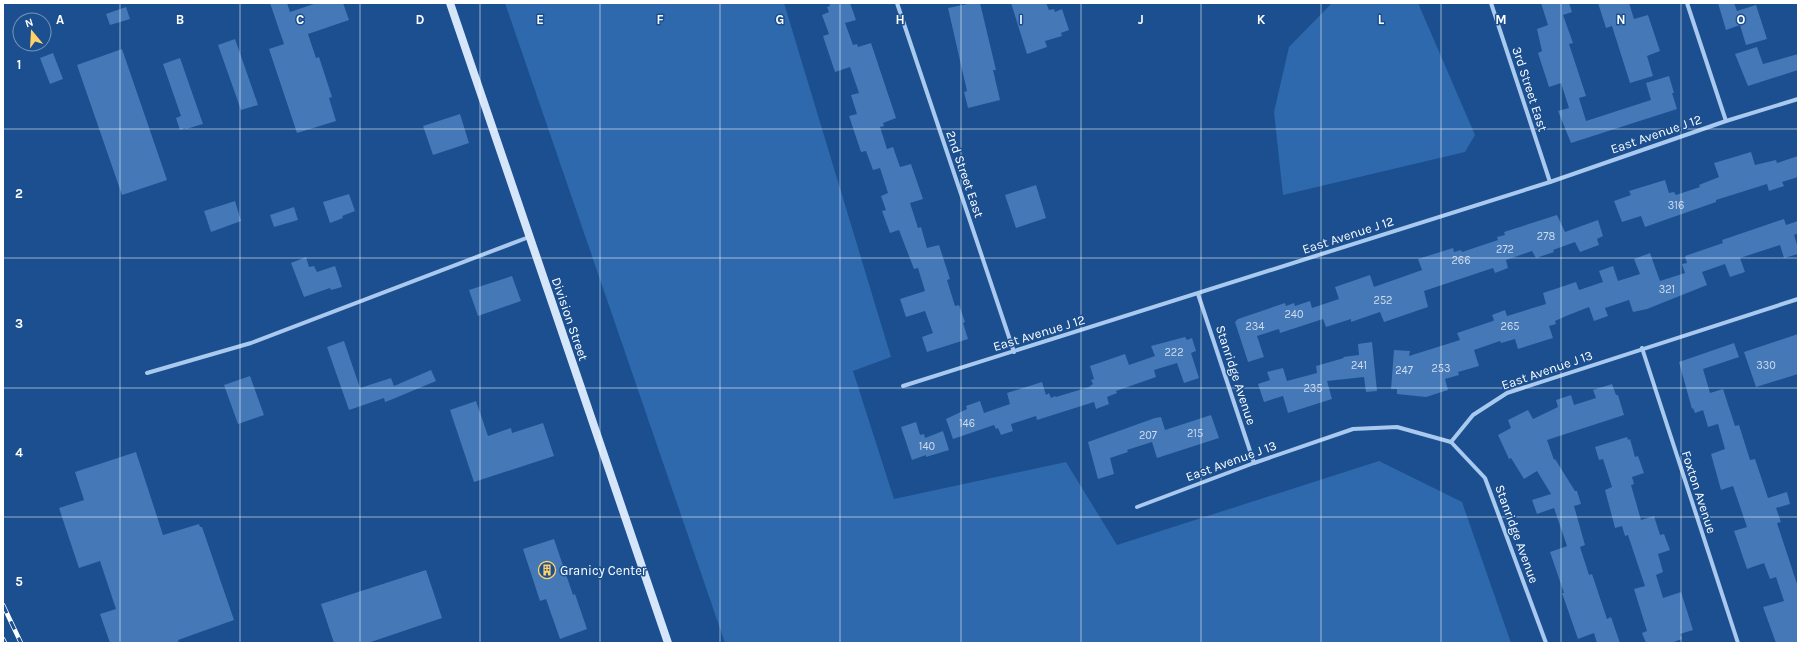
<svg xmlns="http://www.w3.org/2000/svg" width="1801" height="646" font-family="Karla,sans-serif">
  <rect width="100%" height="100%" fill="#1b4f8f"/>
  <g fill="#2e69ad">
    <polygon points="505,3 784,3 891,357 853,371 894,499 1066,462 1117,545 1379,461 1462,502 1511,643 725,643"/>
    <polygon points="1332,3 1418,3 1475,135 1465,152 1283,195 1274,112 1289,47"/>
  </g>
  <g fill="#4478b7">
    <polygon points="270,3 287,3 290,12 317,3 343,3 349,20 308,34 316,58 319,57 332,97 329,98 336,121 297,133 269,49 284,44"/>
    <polygon points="829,3 850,3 856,20 845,23 853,45 857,44 858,47 871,43 896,118 883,123 884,126 880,127 887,149 893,147 900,167 911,164 923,199 910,203 918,228 921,227 927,248 939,245 950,279 947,280 955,306 959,305 965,322 963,323 968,339 927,352 922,337 933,333 925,311 906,317 900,299 925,291 918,268 914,269 899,230 890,233 882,211 886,210 881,196 888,193 880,168 873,170 866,151 861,152 849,116 857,114 851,95 859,93 850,67 835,72 823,36 829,34 822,15 829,12 827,7 830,6"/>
    <polygon points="972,3 980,3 996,70 993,70 1000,100 968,108 964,92 967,91 948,8"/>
    <polygon points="1011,3 1046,3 1049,10 1054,9 1055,12 1062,9 1069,30 1061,33 1062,36 1045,41 1047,47 1027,54"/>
    <polygon points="1541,3 1569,3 1572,12 1563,15 1573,43 1569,44 1586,96 1579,98 1586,121 1651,100 1646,83 1669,76 1674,93 1672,93 1677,109 1571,143 1558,111 1569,108 1561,83 1549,87 1538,53 1542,51 1537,29 1548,25"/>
    <polygon points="1598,3 1629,3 1634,19 1648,15 1660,51 1647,56 1653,76 1630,83 1612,26 1606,28"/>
    <polygon points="1718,3 1734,3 1737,11 1756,5 1767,39 1746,45 1740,25 1726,30"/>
    <polygon points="126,7 130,19 110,25 106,14"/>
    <polygon points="235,39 258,105 241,110 218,45"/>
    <polygon points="1757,47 1763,64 1798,54 1798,70 1748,86 1735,54"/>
    <polygon points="122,49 167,180 122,195 77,65"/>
    <polygon points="53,53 63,79 50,84 40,58"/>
    <polygon points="180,58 203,124 186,129 185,128 180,130 176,118 181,116 163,64"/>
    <polygon points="460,114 469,143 433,155 423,126"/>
    <polygon points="1751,152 1755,165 1776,160 1777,163 1798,156 1798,177 1782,182 1784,186 1769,191 1767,184 1716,200 1716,202 1645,227 1641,216 1622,222 1614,201 1631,195 1629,191 1665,180 1669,193 1674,192 1676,195 1700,187 1699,185 1719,177 1714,163"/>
    <polygon points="1036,185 1046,218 1016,228 1005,195"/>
    <polygon points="349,194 355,211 342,216 343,218 330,223 323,202"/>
    <polygon points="235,201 241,221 211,232 204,211"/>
    <polygon points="294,207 298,220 274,227 270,215"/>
    <polygon points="1557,215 1565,232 1598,220 1603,236 1597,239 1599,245 1580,252 1575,242 1553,250 1554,252 1536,258 1532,251 1506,260 1508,268 1495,273 1493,268 1424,291 1428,307 1384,322 1380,312 1351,322 1351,319 1326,327 1323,319 1280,333 1279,329 1257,336 1264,357 1248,362 1235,322 1238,319 1285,303 1286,306 1294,303 1295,306 1310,301 1312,308 1339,299 1335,287 1370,275 1374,287 1422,270 1418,259 1453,248 1454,252 1461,250 1462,252 1498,240 1497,237 1505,235 1504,232"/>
    <polygon points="1784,219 1786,225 1798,221 1798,233 1794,235 1798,248 1798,254 1784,258 1780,245 1740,258 1745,272 1730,277 1725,264 1702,272 1707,285 1647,309 1633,312 1629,300 1605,308 1608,316 1594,321 1589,307 1566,316 1555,321 1556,324 1549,326 1553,338 1518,349 1515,339 1501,343 1500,341 1474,350 1479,366 1458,372 1459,375 1445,379 1448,390 1426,397 1397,394 1397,389 1391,389 1394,350 1410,351 1409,356 1460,340 1457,333 1493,321 1494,320 1492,315 1505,310 1507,316 1546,304 1543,293 1576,282 1579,290 1603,282 1599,271 1613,266 1618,281 1640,274 1634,259 1650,253 1660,281 1685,273 1682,264 1687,263 1685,256 1723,243 1722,240"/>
    <polygon points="306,257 309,267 314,266 317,272 335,266 342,287 331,290 330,288 304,297 291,263"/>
    <polygon points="512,276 521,301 478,316 469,290"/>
    <polygon points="1798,334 1798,374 1756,387 1744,352"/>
    <polygon points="1185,337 1187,340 1192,338 1196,351 1191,353 1199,378 1184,383 1177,363 1154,370 1156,377 1116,391 1117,393 1107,397 1109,404 1096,409 1094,402 1037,420 1036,416 1011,424 1013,431 1001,435 998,428 996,429 994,425 953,439 946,419 967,409 966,406 980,401 984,413 1010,404 1007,393 1042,382 1046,395 1049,393 1051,398 1055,396 1056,397 1089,387 1093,384 1091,380 1094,379 1090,366 1125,354 1129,365 1155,356 1151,346"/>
    <polygon points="344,341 360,388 391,378 394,386 431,370 436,381 393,399 385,402 384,398 349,410 327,347"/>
    <polygon points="1372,342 1377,391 1366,392 1364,377 1327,381 1332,399 1288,413 1283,396 1264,402 1258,384 1270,380 1267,372 1283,368 1287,381 1317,373 1316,366 1344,358 1343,357 1359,355 1358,344"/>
    <polygon points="1734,343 1739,357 1703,369 1710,393 1723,389 1735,426 1739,425 1750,460 1755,459 1768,498 1787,492 1790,504 1776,508 1781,522 1777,523 1798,587 1798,643 1776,643 1763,607 1784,601 1776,577 1770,579 1764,563 1747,569 1734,531 1747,527 1733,486 1721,490 1711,454 1725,449 1718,424 1708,427 1703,410 1695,413 1693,408 1692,409 1679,362"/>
    <polygon points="250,376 264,415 238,424 224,385"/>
    <polygon points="1612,384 1616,395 1618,395 1624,415 1547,440 1554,460 1555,459 1575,491 1577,491 1581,504 1574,506 1585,545 1580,547 1589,575 1592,574 1607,619 1611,617 1620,643 1597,643 1594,633 1578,639 1562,593 1564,593 1550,552 1567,546 1554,508 1537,514 1532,500 1551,494 1537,471 1524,479 1511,458 1509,459 1498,435 1511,428 1508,420 1528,410 1533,419 1558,407 1556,400 1571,395 1574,405 1596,398 1593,390"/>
    <polygon points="476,401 488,436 511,428 512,433 543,423 554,456 474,482 450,410"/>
    <polygon points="1211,415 1219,438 1157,458 1152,442 1127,450 1128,452 1110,458 1114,474 1098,479 1088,442 1155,418 1161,417 1165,430"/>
    <polygon points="916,422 920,435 924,434 925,438 943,431 949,450 926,457 926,455 912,460 901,427"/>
    <polygon points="1627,437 1628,440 1630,439 1635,457 1638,456 1644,473 1632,477 1634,484 1631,485 1641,520 1654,516 1660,535 1664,534 1670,550 1658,554 1663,572 1656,575 1663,598 1681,592 1693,630 1680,634 1682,639 1671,643 1646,643 1642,633 1647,631 1634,589 1645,586 1628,535 1625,536 1622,526 1615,528 1605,490 1612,487 1603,459 1599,460 1595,447"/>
    <polygon points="136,452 163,535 199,524 200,527 202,527 234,620 178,640 179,643 110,643 100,614 116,609 100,561 79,568 59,508 84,500 75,472"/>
    <polygon points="554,539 573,595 575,594 587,629 560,639 546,599 540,601 523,549"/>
    <polygon points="426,570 442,618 368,643 334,643 321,604"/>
  </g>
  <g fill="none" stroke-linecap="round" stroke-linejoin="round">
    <g stroke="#a9c9ee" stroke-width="4">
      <polyline points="897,3 1014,352"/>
      <polyline points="1491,3 1550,182"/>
      <polyline points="1687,3 1726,121"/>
      <polyline points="1198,294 1254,463"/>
      <polyline points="1642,348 1738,643"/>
      <polyline points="147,373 251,343 529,237"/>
      <polyline points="903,386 1550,182 1726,121 1798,99"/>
      <polyline points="1451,442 1473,415 1507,393 1798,299"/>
      <polyline points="1137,507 1254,463 1353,429 1397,427 1451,442 1485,478 1546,643"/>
    </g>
    <polyline stroke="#d6e6fa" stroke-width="8" points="450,3 668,643"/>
    <g stroke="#fff" stroke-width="4.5">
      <g id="rail">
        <polyline points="3,605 21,643"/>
        <polyline points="3,639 5,643"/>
      </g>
    </g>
    <use href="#rail" stroke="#1b4f8f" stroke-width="3" stroke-dasharray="9" stroke-linecap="butt"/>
  </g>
  <path fill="none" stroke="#fff" stroke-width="1" stroke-opacity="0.55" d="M 120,3 L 120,643M 240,3 L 240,643M 360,3 L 360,643M 480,3 L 480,643M 600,3 L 600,643M 720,3 L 720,643M 840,3 L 840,643M 961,3 L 961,643M 1081,3 L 1081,643M 1201,3 L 1201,643M 1321,3 L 1321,643M 1441,3 L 1441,643M 1561,3 L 1561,643M 1681,3 L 1681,643M 3,129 L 1798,129M 3,258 L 1798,258M 3,388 L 1798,388M 3,517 L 1798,517"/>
  <defs>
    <g id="building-ring" transform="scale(0.9)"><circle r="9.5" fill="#1b4f8f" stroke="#ffd166" stroke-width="1.5"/><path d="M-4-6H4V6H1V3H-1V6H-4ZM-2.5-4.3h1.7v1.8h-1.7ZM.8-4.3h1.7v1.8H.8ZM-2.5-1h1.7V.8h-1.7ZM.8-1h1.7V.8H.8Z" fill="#ffd166"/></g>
  </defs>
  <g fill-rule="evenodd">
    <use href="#building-ring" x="547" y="570"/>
  </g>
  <g text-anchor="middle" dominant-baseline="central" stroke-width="3" stroke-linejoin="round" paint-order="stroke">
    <g font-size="11" fill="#d0dded">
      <text x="1676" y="205">316</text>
      <text x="1546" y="236">278</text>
      <text x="1505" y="249">272</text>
      <text x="1461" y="260">266</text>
      <text x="1667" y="289">321</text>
      <text x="1383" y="300">252</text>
      <text x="1294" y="314">240</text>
      <text x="1255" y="326">234</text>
      <text x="1510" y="326">265</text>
      <text x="1174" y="352">222</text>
      <text x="1359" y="365">241</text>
      <text x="1766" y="365">330</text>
      <text x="1441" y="368">253</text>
      <text x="1404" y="370">247</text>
      <text x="1313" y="388">235</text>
      <text x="967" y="423">146</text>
      <text x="1195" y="433">215</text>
      <text x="1148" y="435">207</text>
      <text x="927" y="446">140</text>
    </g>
    <g font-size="13" fill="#fff" stroke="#1b4f8f">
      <text transform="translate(1530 89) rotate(72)">3rd Street East</text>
      <text transform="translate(1656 134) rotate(-19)">East Avenue J 12</text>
      <text transform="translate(965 174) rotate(71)">2nd Street East</text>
      <text transform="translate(1348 235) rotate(-18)">East Avenue J 12</text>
      <text transform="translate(570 319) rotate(71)">Division Street</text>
      <text transform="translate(1039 333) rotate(-17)">East Avenue J 12</text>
      <text transform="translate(1547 370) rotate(-19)">East Avenue J 13</text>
      <text transform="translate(1236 375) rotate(72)">Stanridge Avenue</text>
      <text transform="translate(1231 461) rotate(-20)">East Avenue J 13</text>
      <text transform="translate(1699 492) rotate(72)">Foxton Avenue</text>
      <text transform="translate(1517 534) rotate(70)">Stanridge Avenue</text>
    </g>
    <g font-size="13" fill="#fff" stroke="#1b4f8f" text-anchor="start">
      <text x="560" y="570">Granicy Center</text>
    </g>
  </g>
  <g font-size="13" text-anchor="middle" font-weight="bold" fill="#fff" stroke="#1b4f8f" stroke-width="3" stroke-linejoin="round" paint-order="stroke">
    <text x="60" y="24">A</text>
    <text x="180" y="24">B</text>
    <text x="300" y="24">C</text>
    <text x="420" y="24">D</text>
    <text x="540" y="24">E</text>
    <text x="660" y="24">F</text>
    <text x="780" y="24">G</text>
    <text x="900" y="24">H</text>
    <text x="1021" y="24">I</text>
    <text x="1141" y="24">J</text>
    <text x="1261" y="24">K</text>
    <text x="1381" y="24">L</text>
    <text x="1501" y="24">M</text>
    <text x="1621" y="24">N</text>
    <text x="1741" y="24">O</text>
    <text x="19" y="69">1</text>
    <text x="19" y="198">2</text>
    <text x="19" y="328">3</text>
    <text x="19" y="457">4</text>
    <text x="19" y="586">5</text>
  </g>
  <rect width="1801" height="646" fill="none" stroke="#ffffff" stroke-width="8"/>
  <g transform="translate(32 32) rotate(342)"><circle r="19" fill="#1b4f8f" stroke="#7695bc"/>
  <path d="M0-3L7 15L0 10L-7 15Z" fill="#ffd166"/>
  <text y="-6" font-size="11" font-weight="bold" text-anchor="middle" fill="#ffffff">N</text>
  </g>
</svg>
